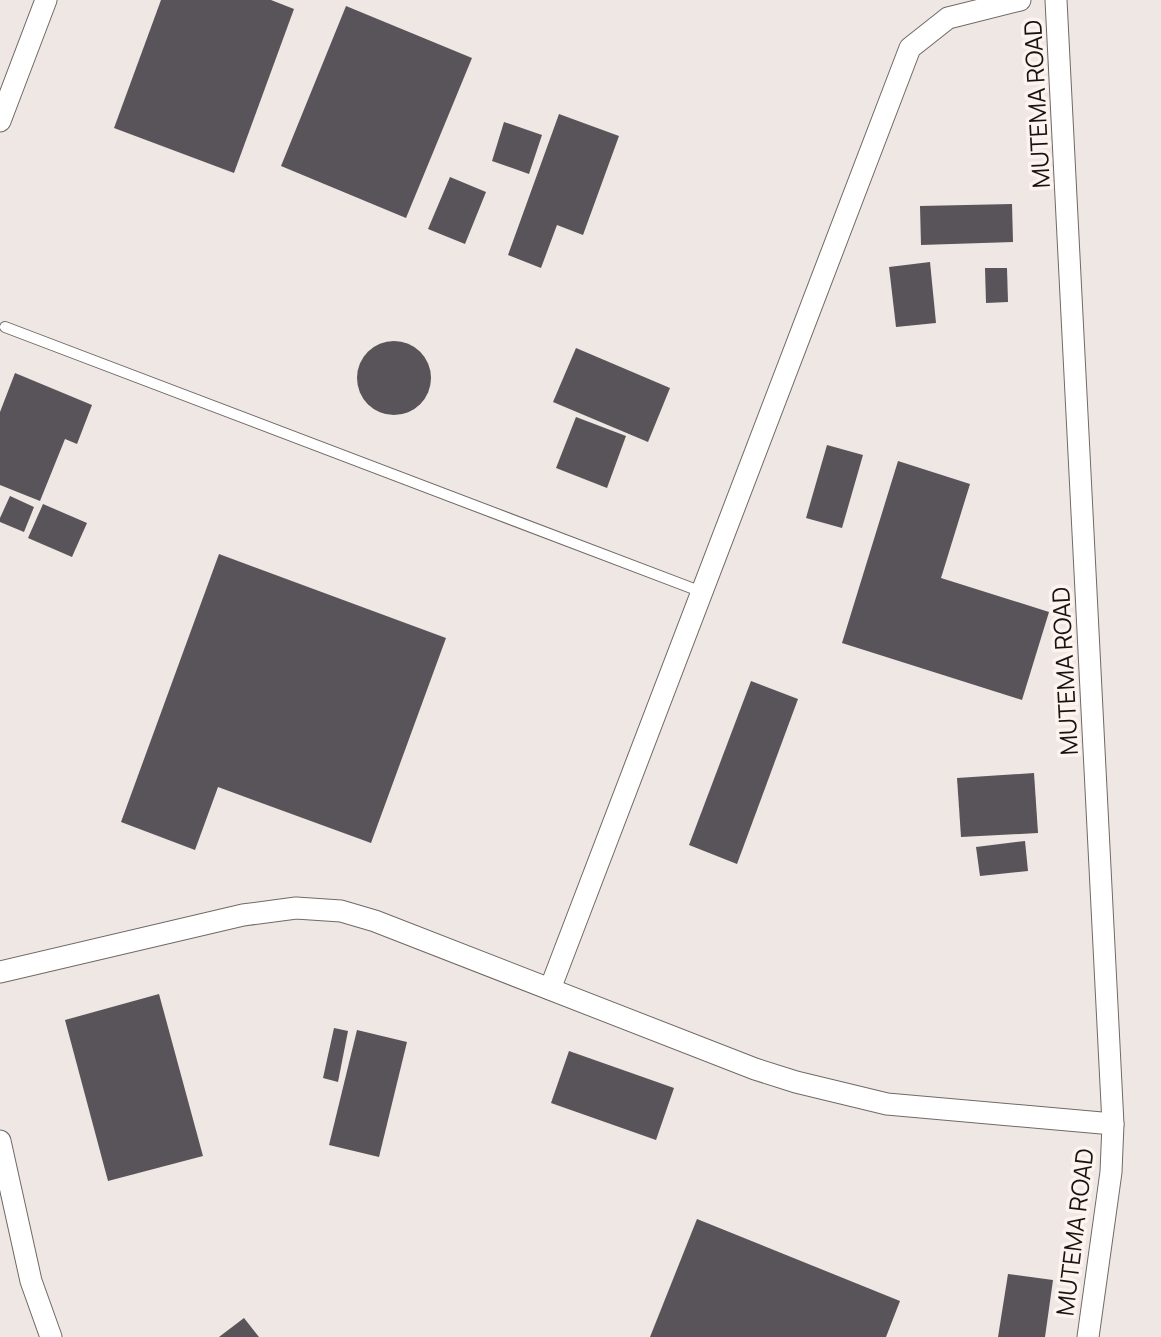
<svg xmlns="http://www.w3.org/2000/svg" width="1161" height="1337" font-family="Manrope,sans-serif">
  <rect width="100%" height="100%" fill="#efe7e3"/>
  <g fill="#595459">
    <polygon points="161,0 271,0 294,9 234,173 114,128"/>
    <polygon points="346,6 472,58 406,218 281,166"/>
    <polygon points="559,114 619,136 583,235 557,225 541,268 508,255"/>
    <polygon points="504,122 542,135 529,174 492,161"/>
    <polygon points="450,177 486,192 465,244 428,229"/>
    <polygon points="1012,204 1013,242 921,245 920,206"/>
    <polygon points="930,262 936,323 896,327 889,267"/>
    <polygon points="985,268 1007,268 1008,302 986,303"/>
    <circle cx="394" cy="378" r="37"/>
    <polygon points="576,348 670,388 648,442 553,402"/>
    <polygon points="15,373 92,405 77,444 65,439 40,501 0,485 0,412"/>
    <polygon points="576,417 626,436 607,488 556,468"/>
    <polygon points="827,445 863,455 842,528 806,518"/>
    <polygon points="898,461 970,484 941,578 1049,612 1022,700 842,643"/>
    <polygon points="10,496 34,507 24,532 0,522 0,518"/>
    <polygon points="43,504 87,523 72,557 28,538"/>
    <polygon points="219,554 446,638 371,843 218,787 195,850 121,822"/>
    <polygon points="751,681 798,699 737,864 689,845"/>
    <polygon points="1034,773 1038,833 961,837 957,778"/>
    <polygon points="1025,841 1028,871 980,876 976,847"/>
    <polygon points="159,994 203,1156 108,1181 65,1020"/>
    <polygon points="334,1028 348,1031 338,1082 323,1078"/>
    <polygon points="357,1030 407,1042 379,1157 329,1145"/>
    <polygon points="569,1051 674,1088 656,1140 551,1103"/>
    <polygon points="697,1219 900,1301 886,1337 650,1337"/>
    <polygon points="1008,1274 1053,1280 1045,1337 998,1337"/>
    <polygon points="244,1318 259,1337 219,1337"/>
  </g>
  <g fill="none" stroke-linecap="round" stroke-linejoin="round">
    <g stroke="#706965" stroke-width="12">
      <polyline id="lane" points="5,327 702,592"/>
    </g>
    <g stroke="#706965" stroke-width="23">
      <g id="street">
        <polyline points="1056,0 1113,1124 1111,1172 1088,1337"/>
        <polyline points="0,121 46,0"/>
        <polyline points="0,972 243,915 296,908 341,911 375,921 755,1069 796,1082 887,1104 1113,1124"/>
        <polyline points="550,989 910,48 948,18 1020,0"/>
        <polyline points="0,1141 31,1281 51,1337"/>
      </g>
    </g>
    <use href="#lane" stroke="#fff" stroke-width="10"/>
    <use href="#street" stroke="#fff" stroke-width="21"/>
  </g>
  <g text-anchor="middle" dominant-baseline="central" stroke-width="7" stroke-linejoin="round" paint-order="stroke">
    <g font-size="24" fill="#161311" stroke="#fdf4f0">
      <text transform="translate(1036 104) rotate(-93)">MUTEMA ROAD</text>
      <text transform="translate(1064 671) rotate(-93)">MUTEMA ROAD</text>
      <text transform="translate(1074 1232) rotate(-83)">MUTEMA ROAD</text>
    </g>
  </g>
</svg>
